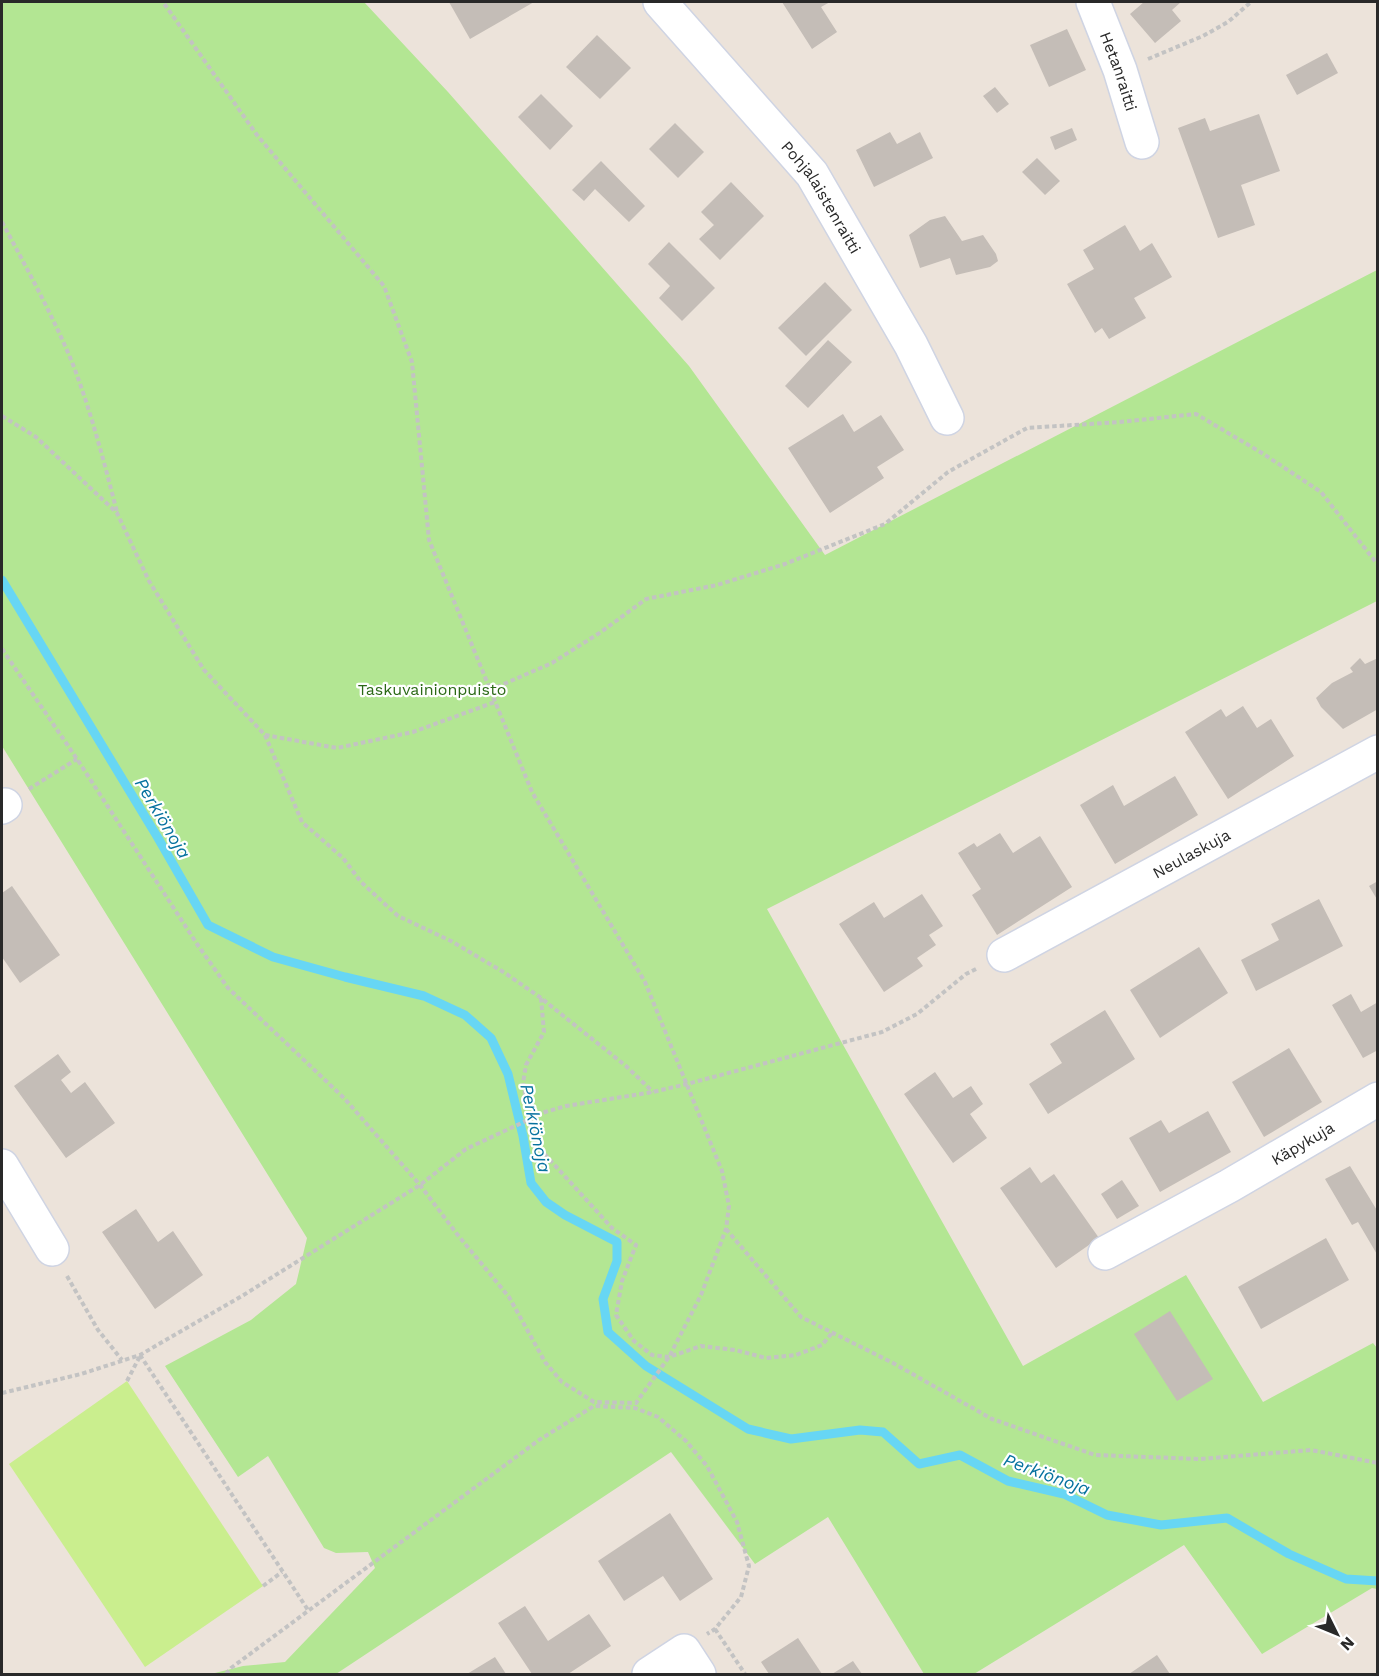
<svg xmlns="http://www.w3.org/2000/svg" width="1379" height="1676" font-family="'Work Sans',sans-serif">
  <rect width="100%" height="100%" fill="#ece3da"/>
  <polygon fill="#b3e693" points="2,2 364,2 448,92 689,366 825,555 1377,270 1377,601 767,909 1023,1366 1186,1275 1263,1402 1373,1343 1377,1348 1377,1589 1372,1588 1262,1654 1184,1545 974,1674 924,1674 828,1517 755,1564 671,1452 336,1674 211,1674 243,1666 285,1662 375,1568 368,1552 336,1553 324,1548 268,1456 238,1477 165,1366 251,1320 296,1284 307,1238 2,746"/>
  <polygon fill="#caee8e" points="127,1381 263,1586 145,1667 9,1464"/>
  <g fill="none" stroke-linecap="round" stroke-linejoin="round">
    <polyline stroke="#67d6f4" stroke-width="9" points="2,580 158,838 208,925 273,957 345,977 424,996 465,1015 491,1038 508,1074 523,1136 531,1183 546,1202 565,1215 617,1242 617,1261 603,1299 608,1332 646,1366 748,1429 791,1439 860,1430 883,1432 919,1464 960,1455 1008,1481 1064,1494 1107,1515 1161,1525 1227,1518 1289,1554 1346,1579 1378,1581"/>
  </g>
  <g fill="#c4bdb7">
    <polygon points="449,2 534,2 470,39"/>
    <polygon points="782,2 830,2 821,7 837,32 812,49"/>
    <polygon points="1144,2 1181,2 1172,10 1181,21 1155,43 1130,14"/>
    <polygon points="1067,29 1086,70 1049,87 1030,45"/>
    <polygon points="597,35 631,68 600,99 566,67"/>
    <polygon points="1327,53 1338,73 1297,95 1286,75"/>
    <polygon points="995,87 1009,104 997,113 983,96"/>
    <polygon points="541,94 573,126 550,150 518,117"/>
    <polygon points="1259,114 1280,171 1241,185 1255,225 1218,238 1178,128 1205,118 1210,131"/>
    <polygon points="675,123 704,152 678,178 649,149"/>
    <polygon points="1072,128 1077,140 1055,150 1050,137"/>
    <polygon points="890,132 897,144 920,132 933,158 874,187 856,150"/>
    <polygon points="1037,158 1060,181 1045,195 1022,172"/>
    <polygon points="601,161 645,206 629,222 595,189 584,201 572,190"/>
    <polygon points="731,182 764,216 720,260 699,239 714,225 701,212"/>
    <polygon points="945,216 962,241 983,235 996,254 998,261 990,267 956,275 950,258 920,268 909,235 930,220"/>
    <polygon points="1125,225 1140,251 1152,243 1172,277 1134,298 1146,318 1109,339 1102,328 1095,333 1067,284 1094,269 1083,250"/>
    <polygon points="669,242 715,288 682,321 659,298 670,286 648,264"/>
    <polygon points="825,282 852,310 806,356 778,328"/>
    <polygon points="828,340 852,362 808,408 785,386"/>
    <polygon points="843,414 854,432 881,415 904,450 877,467 884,478 830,513 788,448"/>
    <polygon points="1360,658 1365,664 1378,658 1378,709 1343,729 1321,707 1316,698 1332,683 1353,672 1350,668"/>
    <polygon points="1243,706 1257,728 1271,719 1294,756 1228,799 1185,732 1221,709 1226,717"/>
    <polygon points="1175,776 1198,815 1115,864 1080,805 1113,785 1124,806"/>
    <polygon points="1000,833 1013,853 1040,836 1072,887 997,935 972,895 981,889 958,853 974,843 977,847"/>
    <polygon points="1378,881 1378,901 1369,886"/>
    <polygon points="12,886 60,955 20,983 2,957 2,893"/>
    <polygon points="922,894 943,926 929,935 936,945 917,958 923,966 884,992 839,924 874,902 884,918"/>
    <polygon points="1319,899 1343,946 1256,991 1241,960 1279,940 1271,924"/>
    <polygon points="1199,947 1228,993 1160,1038 1130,990"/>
    <polygon points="1351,994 1361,1012 1378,1002 1378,1050 1363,1058 1332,1005"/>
    <polygon points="1105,1010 1135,1059 1048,1114 1029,1084 1062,1063 1050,1044"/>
    <polygon points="1289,1048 1322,1102 1264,1137 1232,1082"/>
    <polygon points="58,1054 71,1072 61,1080 71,1093 85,1082 115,1123 66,1158 14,1086"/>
    <polygon points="935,1072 953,1098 971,1086 983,1104 970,1114 987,1138 953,1163 904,1094"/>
    <polygon points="1208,1111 1231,1152 1160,1192 1129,1138 1161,1120 1169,1133"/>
    <polygon points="1350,1166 1378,1212 1378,1256 1358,1222 1352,1225 1325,1179"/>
    <polygon points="1030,1167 1041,1183 1054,1174 1099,1238 1056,1268 1000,1188"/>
    <polygon points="1122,1180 1139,1206 1117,1219 1101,1194"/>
    <polygon points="136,1209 158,1242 173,1231 203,1275 155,1309 102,1232"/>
    <polygon points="1326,1238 1349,1280 1261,1329 1238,1287"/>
    <polygon points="1170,1311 1213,1379 1177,1401 1134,1334"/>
    <polygon points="670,1513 713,1579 680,1601 663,1576 624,1601 598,1561"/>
    <polygon points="525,1606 548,1641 589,1614 611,1646 568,1674 532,1674 498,1623"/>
    <polygon points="798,1638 822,1674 769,1674 761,1662"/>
    <polygon points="1157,1655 1170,1674 1129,1674"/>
    <polygon points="495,1657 506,1674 467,1674"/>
    <polygon points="853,1661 862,1674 832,1674"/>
  </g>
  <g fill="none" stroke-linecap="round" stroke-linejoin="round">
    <g stroke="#cfd4e3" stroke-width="36">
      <g id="minor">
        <path id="s1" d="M 660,2 L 812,174 L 911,345 L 947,418"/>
        <path id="s2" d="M 1093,2 L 1120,70 L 1142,142"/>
        <polyline points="2,807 5,805"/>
        <path id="s3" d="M 1004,955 L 1378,752"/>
        <polyline points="2,1166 52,1249"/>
        <path id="s4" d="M 1105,1253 L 1229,1186 L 1378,1099"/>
        <polyline points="649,1674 684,1651 699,1674"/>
      </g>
    </g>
    <g stroke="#c3c3c3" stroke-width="4" stroke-dasharray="4.5 3" stroke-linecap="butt">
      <polyline points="1148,59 1203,36 1228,22 1251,2"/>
      <path d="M 2,222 C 26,267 52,314 72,362 C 91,411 104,462 117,512"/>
      <polyline points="2,416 36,437 117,513 149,581 204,670 265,735 337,748 413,732 495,702"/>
      <polyline points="2,649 77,759 197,944 228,988 344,1098 420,1185 457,1234 509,1297 545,1362 562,1382 594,1402 636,1403 669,1357 701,1295 726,1229 729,1206 722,1171 645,982 532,792 429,540 412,362 384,286 257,135 163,2"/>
      <polyline points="490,690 552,663 601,632 646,599 717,585 785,564 885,524 948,472 1027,428 1120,422 1196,414 1262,453 1321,492 1378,565"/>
      <polyline points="265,735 302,822 343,858 361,882 398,916 451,941 505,973 541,998 626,1066 653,1092"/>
      <polyline points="29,789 77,759"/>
      <polyline points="541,998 544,1032 526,1065 523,1083 530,1119 540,1149 612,1228 636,1245 622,1281 616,1315 634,1341 652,1355 669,1357 701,1346 735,1350 766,1358 796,1355 822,1345 832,1333"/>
      <polyline points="726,1229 801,1317 893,1363 992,1419 1095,1455 1200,1459 1311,1450 1378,1463"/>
      <polyline points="67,1276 98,1330 122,1360"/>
      <polyline points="140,1355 308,1610"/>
      <polyline points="127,1381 140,1356"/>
      <polyline points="2,1393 81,1374 140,1355 242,1296 420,1185 466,1149 545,1112 566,1106 653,1092 687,1084 882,1032 917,1014 966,974 976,969"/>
      <polyline points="263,1586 282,1572"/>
      <polyline points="715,1629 745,1674"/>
      <polyline points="226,1674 231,1668 539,1440 594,1406 635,1408 658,1417 686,1441 707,1466 737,1522 749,1566 741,1597 715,1629 707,1634"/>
    </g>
    <use href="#minor" stroke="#fff" stroke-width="33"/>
  </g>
  <g text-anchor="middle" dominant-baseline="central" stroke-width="4.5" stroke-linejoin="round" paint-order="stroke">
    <g font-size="16" fill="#292929" stroke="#fff">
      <text stroke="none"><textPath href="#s2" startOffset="74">Hetanraitti</textPath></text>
      <text stroke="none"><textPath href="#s1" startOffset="254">Pohjalaistenraitti</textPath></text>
      <text stroke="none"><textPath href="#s3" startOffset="213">Neulaskuja</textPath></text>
      <text stroke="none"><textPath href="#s4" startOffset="226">Käpykuja</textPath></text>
    </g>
    <g font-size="16" fill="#2b6916" stroke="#fff">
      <text x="432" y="689">Taskuvainionpuisto</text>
    </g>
    <g font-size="18" font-style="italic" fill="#07729f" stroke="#fff">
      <text transform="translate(163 818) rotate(59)">Perkiönoja</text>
      <text transform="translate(536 1128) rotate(78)">Perkiönoja</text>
      <text transform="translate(1047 1474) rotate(20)">Perkiönoja</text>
    </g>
  </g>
  <rect width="1379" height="1676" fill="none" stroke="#292929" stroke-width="6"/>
  <g transform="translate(1337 1634) rotate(133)" stroke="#ffffff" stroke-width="4.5" paint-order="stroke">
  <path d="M0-4.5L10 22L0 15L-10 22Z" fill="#292929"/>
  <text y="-9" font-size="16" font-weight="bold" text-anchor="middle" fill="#292929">N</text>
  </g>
</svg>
